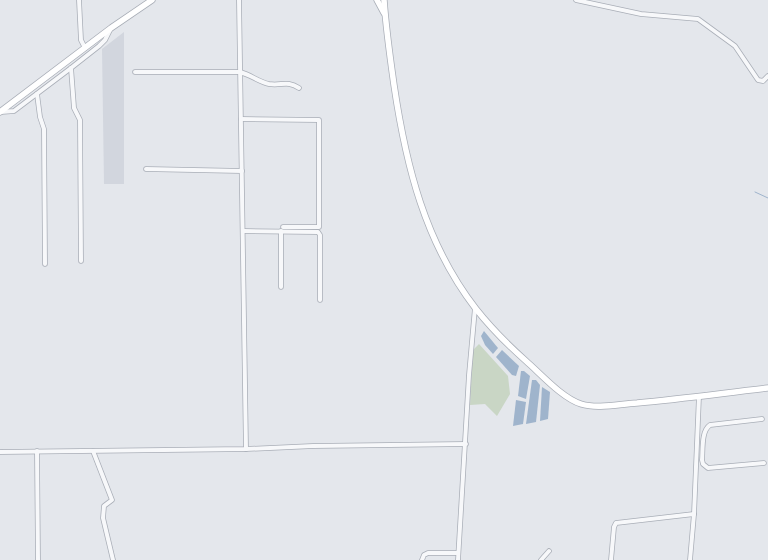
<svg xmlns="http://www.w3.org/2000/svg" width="768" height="560" font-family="'Varela Round',sans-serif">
  <rect width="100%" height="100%" fill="#e4e7ec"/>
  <polygon fill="#d2d6de" points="124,32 124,184 104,184 102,49"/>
  <polygon fill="#c9d6c5" points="479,344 508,376 510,394 497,416 485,404 470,405 473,350"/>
  <g fill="#9fb4cc">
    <polygon points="484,331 498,348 493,354 485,345 481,336"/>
    <polygon points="502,350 519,366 516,376 512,375 496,357"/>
    <polygon points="521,371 524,371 530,376 526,399 518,396"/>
    <polygon points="532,380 536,380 540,385 536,422 526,424"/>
    <polygon points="542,387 550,392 548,419 540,421"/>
    <polygon points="516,400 526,402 523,424 513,426"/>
  </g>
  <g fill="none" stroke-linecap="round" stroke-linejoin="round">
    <polyline stroke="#9fb4cc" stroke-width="1" points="755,192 768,198"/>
    <g stroke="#a9aeb7" stroke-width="5.5">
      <g id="street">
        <polyline points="79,0 81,40 85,48"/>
        <polyline points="239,0 246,449"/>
        <polyline points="576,0 641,14 698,19 735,46 758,80 763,81 768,76"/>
        <polyline points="71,68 74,108 80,120 81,261"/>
        <path d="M 135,72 L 240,72 C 251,75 259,82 269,84 C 282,86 287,80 299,88"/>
        <polyline points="37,94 40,117 44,129 45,264"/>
        <polyline points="1,112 14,111 71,68 99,46 105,40 110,30"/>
        <polyline points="241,119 319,120 319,227 283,227"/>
        <polyline points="146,169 242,171"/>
        <polyline points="244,231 318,232 320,235 320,300"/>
        <polyline points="281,231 281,287"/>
        <path d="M 762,419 L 710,425 C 701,431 703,450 702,460 L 703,464 L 708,468 L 764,463"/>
        <polyline points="37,451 38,560"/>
        <polyline points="93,451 112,500 104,506 103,518 113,560"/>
        <polyline points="0,452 246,449 313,446 466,444"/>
        <polyline points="422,560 424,555 428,553 458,553"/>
        <polyline points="458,560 469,375 475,308"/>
        <polyline points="541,560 549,551"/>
        <polyline points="611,560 614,527 616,523 694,514"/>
        <polyline points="690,560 694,514 699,396"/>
      </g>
    </g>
    <g stroke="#a9aeb7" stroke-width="7">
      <g id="secondary">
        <polyline points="377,0 384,13"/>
        <path d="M 384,0 C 386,29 390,57 394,85 C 406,166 425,243 476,309 C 491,328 508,345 526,361 C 541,374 562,398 581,404 C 598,409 619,404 637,403 C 681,399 724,393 768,388"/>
        <polyline points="0,112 111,28 152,0"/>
      </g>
    </g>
    <use href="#street" stroke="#f7f8fa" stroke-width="4"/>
    <use href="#secondary" stroke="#fff" stroke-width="5.5"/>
  </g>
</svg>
